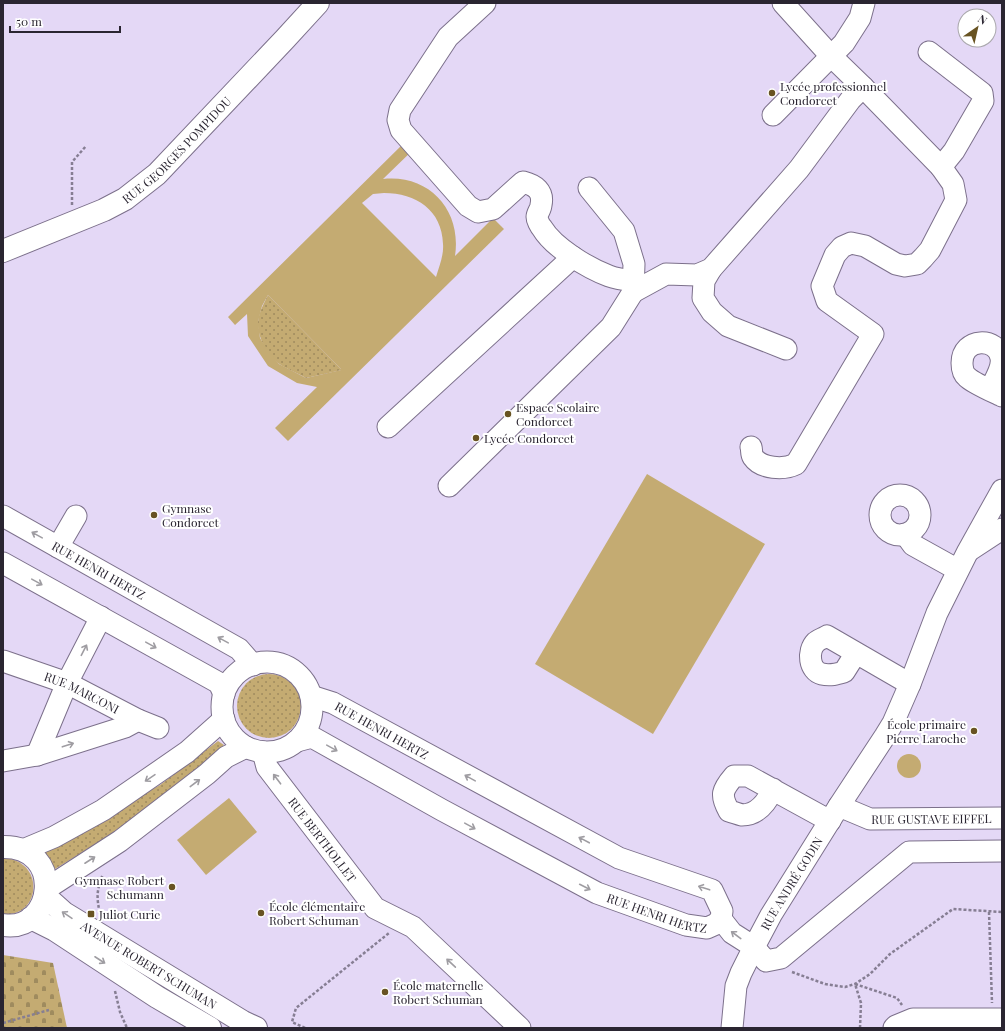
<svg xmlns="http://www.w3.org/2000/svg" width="1005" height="1031" font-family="'Playfair Display',serif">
  <defs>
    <pattern id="grass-dots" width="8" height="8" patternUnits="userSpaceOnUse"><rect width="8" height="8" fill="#c4ab72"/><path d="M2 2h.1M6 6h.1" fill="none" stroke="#9f8b5e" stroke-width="1.8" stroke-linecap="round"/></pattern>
    <pattern id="cemetery-stones" width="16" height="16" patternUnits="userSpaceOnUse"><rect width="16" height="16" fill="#c4ab72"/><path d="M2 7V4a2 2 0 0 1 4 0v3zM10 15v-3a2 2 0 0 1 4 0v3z" fill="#9f8b5e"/></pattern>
  </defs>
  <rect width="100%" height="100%" fill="#e4d8f6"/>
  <g fill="url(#grass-dots)">
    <path d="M 268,295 L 342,370 L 306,378 C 298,373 286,369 278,363 C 267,353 257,337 258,322 C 259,312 264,303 268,295 Z"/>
    <circle cx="269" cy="706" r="32"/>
    <polygon points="218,741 224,745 195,771 107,837 55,869 42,850 160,785"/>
    <path d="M 3,858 C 46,860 41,918 3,914 Z"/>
  </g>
  <polygon fill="url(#cemetery-stones)" points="3,955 53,963 67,1028 3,1028"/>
  <g fill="#c4ab72" fill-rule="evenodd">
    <path d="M 407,140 L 415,148 L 383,179 C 429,174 462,210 455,256 L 493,218 L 504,229 L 288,441 L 275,428 L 317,387 L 297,383 L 268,366 L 248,336 L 247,314 L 235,325 L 228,317 ZM 384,193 C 416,193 442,210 443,244 C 444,255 439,267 436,277 L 362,203 L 373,194 ZM 268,295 L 341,369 L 341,370 L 306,378 L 279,364 L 269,352 L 260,338 L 258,322 L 262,306 Z"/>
    <polygon points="647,474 765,544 653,734 535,664"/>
    <circle cx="909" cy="766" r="12"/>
    <polygon points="229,798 257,832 206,875 177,840"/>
  </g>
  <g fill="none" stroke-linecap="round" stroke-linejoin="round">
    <g stroke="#7c708b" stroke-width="23">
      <g id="minor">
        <path d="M 485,3 L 448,37 L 400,110 L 398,120 L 401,130 L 468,206 L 478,212 L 493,209 L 523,182 C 535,185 544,191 541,205 C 541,209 537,213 537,217 C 537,220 540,226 542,228 C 554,248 588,268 609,276 C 617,279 626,280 634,281"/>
        <polyline points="863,87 941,167"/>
        <polyline points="773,115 844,43 860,18 864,3"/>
        <polyline points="711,269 704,281 703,298 712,312 728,326 786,349"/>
        <polyline points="633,292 666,274 697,275 711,269 799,169 851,99 863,87 830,55 783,3"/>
        <path d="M 990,390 C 994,381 1003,368 1001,358 C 998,337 962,337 962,363 C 962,367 963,374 967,377 C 973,383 994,392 1002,396"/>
        <polyline points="388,427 573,257"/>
        <path d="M 751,447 C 752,450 751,454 753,457 C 761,469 784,470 796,464 L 873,334 L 827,301 L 822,286 L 835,255 L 842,247 L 851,243 L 865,246 L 896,264 L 905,266 L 917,264 L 923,258 L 930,250 L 956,200 L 953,184 L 941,167 L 954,151 L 983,101 L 982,93 L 929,52"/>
        <polyline points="449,486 611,327 633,292 634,264 624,231 589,188"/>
        <circle cx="900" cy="515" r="20"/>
        <path id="s1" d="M 3,516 L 239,649 L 253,665"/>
        <polyline points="905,534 913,545 958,570"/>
        <polyline points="58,547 76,516"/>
        <polyline points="970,550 1002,529"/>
        <polyline points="3,563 219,683 224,694"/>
        <path d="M 856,653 L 844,672 C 837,674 830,676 822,674 C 809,671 807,651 816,642 C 818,640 824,638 827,636 L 910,684"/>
        <path id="s2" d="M 3,661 L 67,683 L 138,720 L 158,728"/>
        <circle cx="267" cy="707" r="45"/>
        <path id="s3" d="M 297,741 L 312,737 L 442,810 L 597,893 L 686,925 L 707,928 L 716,924 L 721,919 L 722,911 L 712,890 L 619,858 L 333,703 L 311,696"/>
        <path id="s4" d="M 263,752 L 267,767 L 375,908 L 413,927 L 520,1028"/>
        <polyline points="37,755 67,683 101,617"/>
        <polyline points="3,761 37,755 125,727 138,720"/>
        <path d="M 773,789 C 767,802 758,815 742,815 C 738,814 733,812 729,811 C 720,795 722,790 734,776 L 748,776 L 830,821"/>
        <path id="s5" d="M 839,806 L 870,819 L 1002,818"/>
        <polyline points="23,850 54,837 103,810 187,752 224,719"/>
        <polyline points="46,889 120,841 207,774 226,757 246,747"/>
        <polyline points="721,919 732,933 754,947 766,961 781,958 909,852 1002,851"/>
        <path id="s6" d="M 732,1028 L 736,986 L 741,973 L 754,947 L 771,915 L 839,806 L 885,736 L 893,723 L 910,684 L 937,613 L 968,551 L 1002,490"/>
        <polyline points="894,1028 896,1026 913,1019 1002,1019"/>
      </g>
    </g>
    <g stroke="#7c708b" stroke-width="24">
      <g id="major">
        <path id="s7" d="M 3,251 L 104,210 L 125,199 L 157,174 L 285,39 L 318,3"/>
        <path d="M 3,847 C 65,846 55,933 3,925"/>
        <path id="s8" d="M 45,896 L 64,913 L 243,1022 L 256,1028"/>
        <polyline points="31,918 55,930 157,997 210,1028"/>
      </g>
    </g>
    <g stroke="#867e93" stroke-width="2.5" stroke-dasharray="3 2" stroke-linecap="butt">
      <polyline points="72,205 72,162 86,146"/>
      <polyline points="989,912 992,1003"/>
      <path d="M 100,913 C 96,897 97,889 103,874"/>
      <polyline points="792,972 825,984 845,987 855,984 870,974 890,954 953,909 1002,912"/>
      <polyline points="115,991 120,1012 127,1028"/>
      <polyline points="3,1023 49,1010"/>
      <polyline points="305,1028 292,1022 296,1008 389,933"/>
      <polyline points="860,1028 861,1003 855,984 897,998 902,1005"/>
    </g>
    <use href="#minor" stroke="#fff" stroke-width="21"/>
    <use href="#major" stroke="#fff" stroke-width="22"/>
  </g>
  <defs><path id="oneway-shaft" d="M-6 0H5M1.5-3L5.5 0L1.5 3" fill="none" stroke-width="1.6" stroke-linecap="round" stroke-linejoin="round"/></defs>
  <g stroke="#9f9da2">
    <use href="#oneway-shaft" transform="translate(37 535) rotate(-151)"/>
    <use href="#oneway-shaft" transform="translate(37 582) rotate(29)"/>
    <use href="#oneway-shaft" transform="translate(223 640) rotate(-151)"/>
    <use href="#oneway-shaft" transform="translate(151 645) rotate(29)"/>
    <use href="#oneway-shaft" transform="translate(84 650) rotate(-63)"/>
    <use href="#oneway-shaft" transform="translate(68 745) rotate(-18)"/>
    <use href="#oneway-shaft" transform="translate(332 748) rotate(29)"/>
    <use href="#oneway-shaft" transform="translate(150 778) rotate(146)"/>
    <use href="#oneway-shaft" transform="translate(470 778) rotate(-151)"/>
    <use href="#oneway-shaft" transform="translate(277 779) rotate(-127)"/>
    <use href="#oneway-shaft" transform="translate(195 783) rotate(-37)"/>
    <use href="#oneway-shaft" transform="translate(470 826) rotate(29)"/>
    <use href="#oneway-shaft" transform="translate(584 840) rotate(-152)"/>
    <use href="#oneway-shaft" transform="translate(90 860) rotate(-33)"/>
    <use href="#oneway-shaft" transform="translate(585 887) rotate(27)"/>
    <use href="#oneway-shaft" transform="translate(704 888) rotate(-162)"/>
    <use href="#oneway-shaft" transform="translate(67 915) rotate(-146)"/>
    <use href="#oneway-shaft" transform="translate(736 935) rotate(-143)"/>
    <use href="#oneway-shaft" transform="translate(100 960) rotate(33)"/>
    <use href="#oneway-shaft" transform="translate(451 963) rotate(-137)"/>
  </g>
  <g fill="#685322" stroke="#fff" stroke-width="1.5">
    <circle cx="772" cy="93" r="4"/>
    <circle cx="508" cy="414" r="4"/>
    <circle cx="476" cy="438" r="4"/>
    <circle cx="154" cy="515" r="4"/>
    <circle cx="974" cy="731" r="4"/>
    <circle cx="172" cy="887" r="4"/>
    <circle cx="261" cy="913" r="4"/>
    <rect x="87" y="910" width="8" height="8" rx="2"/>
    <circle cx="385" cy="992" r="4"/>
  </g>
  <g text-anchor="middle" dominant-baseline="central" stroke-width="4" stroke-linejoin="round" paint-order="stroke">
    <g font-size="12" fill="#2a2531" stroke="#fff" text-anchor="start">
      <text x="780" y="86">Lycée professionnel<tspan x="780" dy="14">Condorcet</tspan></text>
      <text x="516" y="407">Espace Scolaire<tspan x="516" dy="14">Condorcet</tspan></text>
      <text x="484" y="438">Lycée Condorcet</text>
      <text x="162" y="508">Gymnase<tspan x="162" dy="14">Condorcet</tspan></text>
      <text x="966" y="724" text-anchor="end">École primaire<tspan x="966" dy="14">Pierre Laroche</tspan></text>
      <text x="164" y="880" text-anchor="end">Gymnase Robert<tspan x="164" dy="14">Schumann</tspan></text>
      <text x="269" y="906">École élémentaire<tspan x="269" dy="14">Robert Schuman</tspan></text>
      <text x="99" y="914">Juliot Curie</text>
      <text x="393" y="985">École maternelle<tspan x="393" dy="14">Robert Schuman</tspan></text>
    </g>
    <g font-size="12" fill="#2a2531" stroke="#fff">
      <text stroke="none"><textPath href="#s7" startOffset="204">RUE GEORGES POMPIDOU</textPath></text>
      <text stroke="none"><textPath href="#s1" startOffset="110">RUE HENRI HERTZ</textPath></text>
      <text stroke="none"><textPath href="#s2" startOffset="85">RUE MARCONI</textPath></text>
      <text transform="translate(382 730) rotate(29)">RUE HENRI HERTZ</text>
      <text stroke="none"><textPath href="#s5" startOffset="95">RUE GUSTAVE EIFFEL</textPath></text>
      <text stroke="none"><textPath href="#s4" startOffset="107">RUE BERTHOLLET</textPath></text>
      <text stroke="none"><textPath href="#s6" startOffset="159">RUE ANDRÉ GODIN</textPath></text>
      <text stroke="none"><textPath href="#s3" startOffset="404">RUE HENRI HERTZ</textPath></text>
      <text stroke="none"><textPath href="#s8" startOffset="125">AVENUE ROBERT SCHUMAN</textPath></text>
    </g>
  </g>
  <rect width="1005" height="1031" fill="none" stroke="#2a2531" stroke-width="8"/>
  <g transform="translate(977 28) rotate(34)"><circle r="19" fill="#ffffff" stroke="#aaa8ad"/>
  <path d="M0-3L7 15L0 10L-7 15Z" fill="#685322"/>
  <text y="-6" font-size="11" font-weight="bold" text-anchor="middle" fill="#2a2531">N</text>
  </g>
  <path d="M10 26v6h110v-6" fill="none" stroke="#2a2531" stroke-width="2"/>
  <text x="16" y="26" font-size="12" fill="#2a2531" stroke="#ffffff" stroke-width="3" paint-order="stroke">50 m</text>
</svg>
